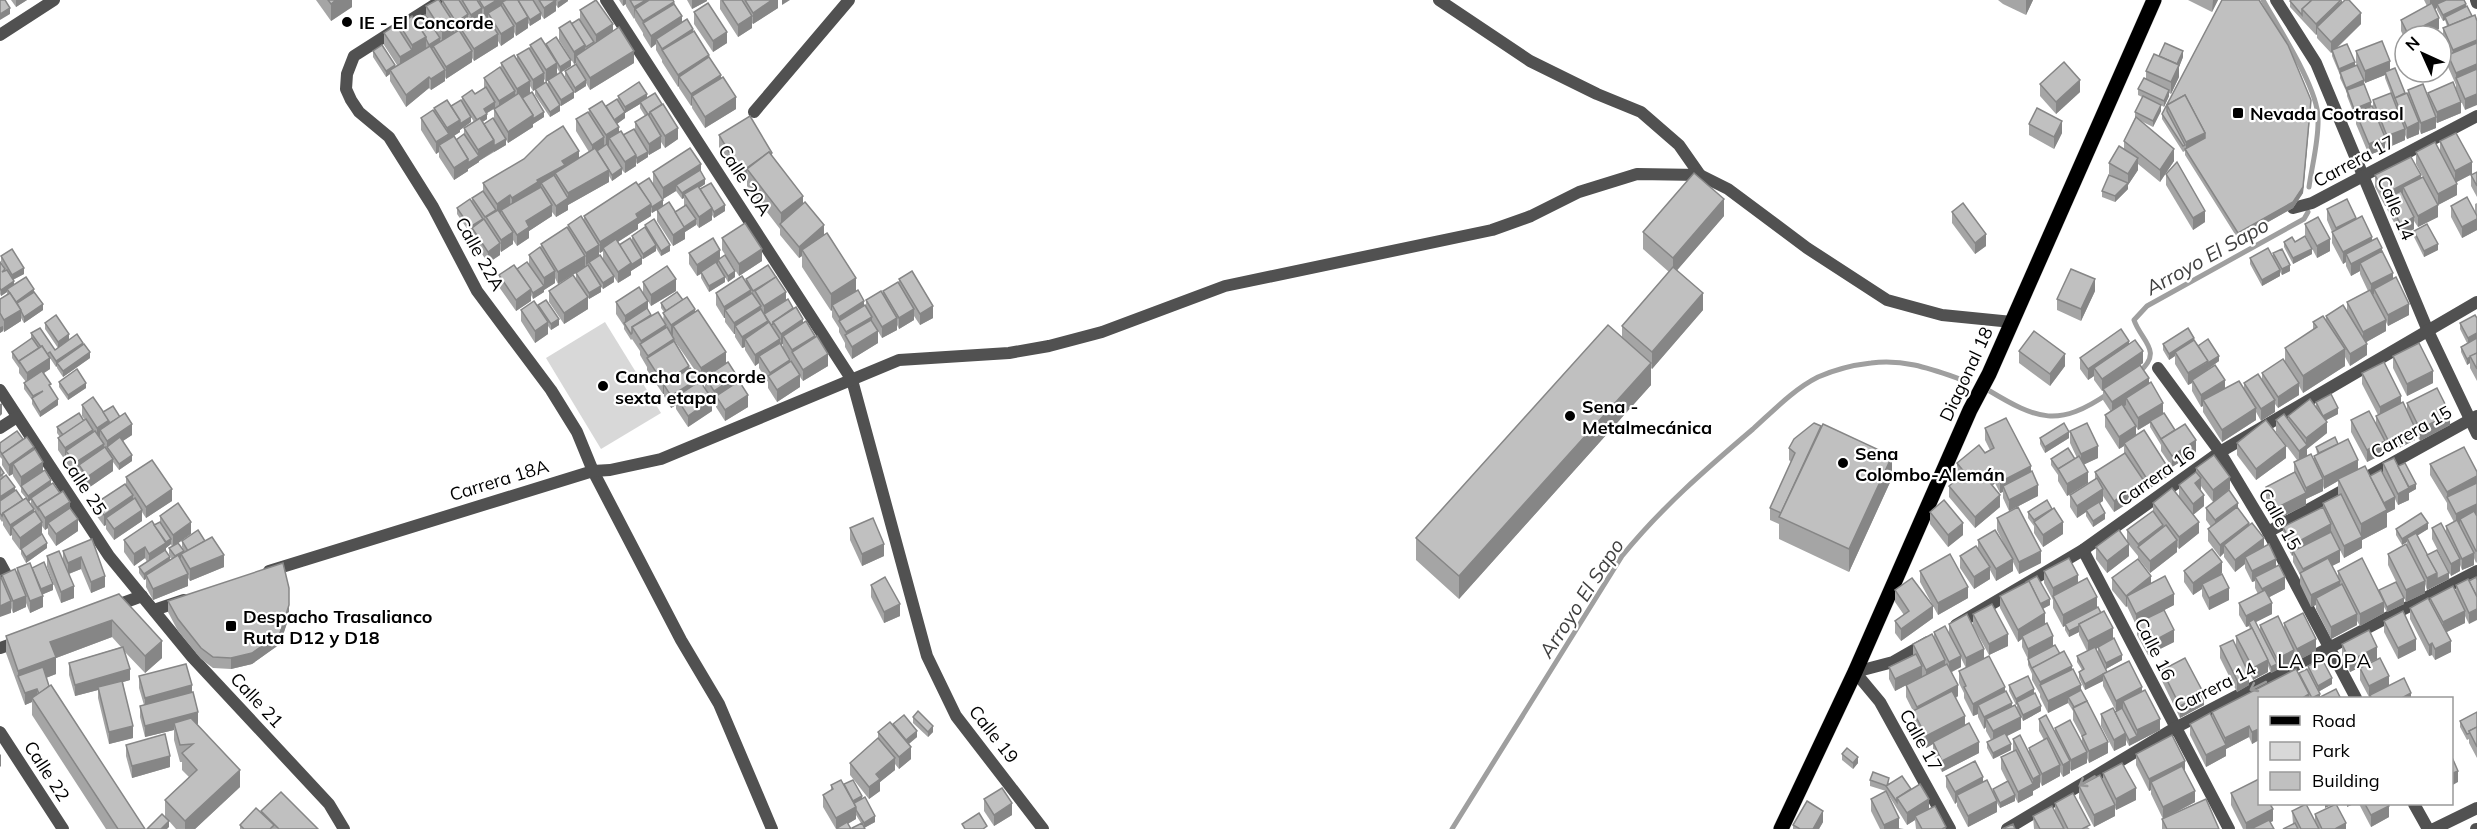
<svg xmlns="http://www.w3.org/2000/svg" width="2477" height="829" font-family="Mulish,sans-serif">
  <rect width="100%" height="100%" fill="#fff"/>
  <polygon fill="#d8d8d8" points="605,322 661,413 601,449 546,358"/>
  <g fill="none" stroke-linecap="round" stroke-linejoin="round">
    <g stroke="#9f9f9f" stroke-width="5">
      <path d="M 2263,0 C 2278,27 2318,88 2318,118 C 2319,140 2312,165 2309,187"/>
      <path d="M 2139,372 C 2164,351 2141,341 2134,320 L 2147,306 L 2304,219 L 2308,212"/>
      <path d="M 1988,390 C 2038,420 2058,428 2109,393"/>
      <path d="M 1452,829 L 1622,556 C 1661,508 1706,469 1753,429 C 1773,411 1794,389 1818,377 C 1834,370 1853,365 1871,363 C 1906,358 1936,371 1969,382"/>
    </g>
    <g stroke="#dbdbdb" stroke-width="16">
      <polyline id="primary" points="1781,829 1855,672 1970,410 1989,374 2154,0"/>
    </g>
    <g stroke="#515151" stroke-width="12">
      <polyline points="442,0 354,56 347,74 346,89 351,100 359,112 389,137 433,207 477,291 551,390 577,432 593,471 681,640 719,704 772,829"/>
      <polyline points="606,0 852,380 927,656 956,716 1043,829"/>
      <polyline points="1439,0 1530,61 1597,94 1641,112 1679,145 1700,175"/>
      <polyline points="2276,0 2316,63 2428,331 2477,434"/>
      <polyline points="2476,0 2477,3"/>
      <polyline points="0,35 54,0"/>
      <polyline points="754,112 849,0"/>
      <polyline points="2293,208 2312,203 2477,116"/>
      <polyline points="2158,368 2220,452 2268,532 2356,698"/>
      <polyline points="0,390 109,556 192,657 329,804 344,829"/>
      <polyline points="0,428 17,417"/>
      <polyline points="2268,532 2477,416"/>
      <polyline points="2083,550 2229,829"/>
      <polyline points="0,563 6,574"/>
      <polyline points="269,571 593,471 610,470 661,459 899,360 1009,353 1049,346 1102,332 1225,286 1492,230 1531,216 1579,192 1637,174 1700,175 1728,189 1807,248 1887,300 1942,315 2012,322"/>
      <polyline points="112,607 142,596"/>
      <polyline points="154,610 184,600"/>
      <polyline points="1956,625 2083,550 2220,452 2477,302"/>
      <polyline points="1928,642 1893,662 1855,672 1880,702 1950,829"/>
      <polyline points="0,648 20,641"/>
      <polyline points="0,732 63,829"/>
      <polyline points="2414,804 2428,829"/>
      <polyline points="2007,829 2175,728 2477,571"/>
      <polyline points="2434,829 2477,808"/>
      <polyline points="2476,829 2477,829"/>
    </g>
    <use href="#primary" stroke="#000" stroke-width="15"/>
  </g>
  <g fill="#a5a5a5" fill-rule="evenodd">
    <polygon points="11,0 27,0 16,7"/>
    <polygon points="316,0 352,0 352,7 331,21"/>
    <polygon points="442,0 568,0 568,1 558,8 556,5 556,11 544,19 541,15 541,19 530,26 528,23 528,28 516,36 514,32 514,37 501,46 498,41 498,46 474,61 472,58 472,62 446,79 445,77 445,81 431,90 429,88 406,107 390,81 390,74 386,77 373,57 373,51 395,67 397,65 384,45 384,33 399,30 399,24 415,21 426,17 426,6 442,4"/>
    <polygon points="619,0 673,0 682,22 693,31 709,57 736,109 705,128 692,108 692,105 691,106 679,88 679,86 678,87 662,62 662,60 656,50 656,44 651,48 643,35 643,33 635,20 635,18 634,19 626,6 626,4 623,6"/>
    <polygon points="687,0 707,0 707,1 692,9"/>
    <polygon points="720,0 778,0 778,8 753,24 752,23 752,28 738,37 720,9"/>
    <polygon points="1998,0 2033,0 2026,15 2003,4"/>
    <polygon points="2188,0 2218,0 2212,12"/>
    <polygon points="2222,0 2311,106 2303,193 2293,208 2238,239 2185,155 2185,151 2183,152 2162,119 2162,114"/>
    <polygon points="2424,0 2464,0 2466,4 2465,110 2456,89 2456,85 2448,67 2448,55 2450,55 2443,40 2443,28 2447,26 2445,20 2443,21 2437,10 2437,8 2435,9 2439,29 2426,36 2405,36 2405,39 2401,31 2401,20 2427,6"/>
    <path d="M 2290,1 L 2342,3 L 2361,24 L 2336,49 L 2360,71 L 2356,63 L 2356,51 L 2390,70 L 2405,93 L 2408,95 L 2408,90 L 2428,98 L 2428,93 L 2461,113 L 2437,123 L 2436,122 L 2436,128 L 2421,134 L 2419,129 L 2419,134 L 2407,139 L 2405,135 L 2405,140 L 2387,148 L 2385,142 L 2385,149 L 2369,155 L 2356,124 L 2356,114 L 2354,114 L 2347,96 L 2347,93 L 2340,78 L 2340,75 L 2332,56 L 2332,52 L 2331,53 L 2317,38 L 2317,34 L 2316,35 L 2290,7 ZM 2385,75 L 2385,78 L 2395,104 L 2373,100 L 2373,107 L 2371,106 L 2364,84 L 2364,81 L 2365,83 Z"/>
    <polygon points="580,10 613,31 634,63 590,90 586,83 586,86 575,93 565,77 565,71 576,65 576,63 574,64 559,40 559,28 580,20"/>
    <polygon points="694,12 727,43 713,52 694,24"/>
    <path d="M 546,44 L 571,66 L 560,73 L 557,68 L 557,75 L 574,98 L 561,106 L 548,86 L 548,80 L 546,82 L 544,79 L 544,83 L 560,111 L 550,117 L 535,95 L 535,90 L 533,91 L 530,86 L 530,93 L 544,117 L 533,124 L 533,127 L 508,143 L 506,140 L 506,145 L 479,161 L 479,162 L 468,169 L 468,171 L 454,180 L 439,157 L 439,152 L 436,154 L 421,130 L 421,118 L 434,111 L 434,108 L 451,106 L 462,102 L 462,97 L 475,94 L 484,89 L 484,78 L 501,69 L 501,63 L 517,61 L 517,55 L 530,51 L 530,45 L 546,45 ZM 495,108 L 494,109 L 494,119 L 484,124 L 482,122 L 487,119 L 487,113 ZM 471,117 L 474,122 L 464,128 L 464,134 L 456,140 L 449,139 L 460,132 L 460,130 L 471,122 Z"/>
    <polygon points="2159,56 2183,57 2179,67 2179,77 2171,94 2169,93 2169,96 2164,107 2161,105 2161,111 2153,127 2139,120 2174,161 2160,182 2138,164 2138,170 2128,185 2128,189 2115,202 2102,197 2102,191 2114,177 2109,174 2109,163 2124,150 2124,141 2135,118 2135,112 2142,97 2138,95 2138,89 2146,79 2146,71"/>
    <polygon points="2040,84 2080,92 2056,114 2040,96"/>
    <path d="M 618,96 L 647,98 L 678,139 L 665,148 L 661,142 L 661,148 L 649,155 L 648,154 L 648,157 L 637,164 L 636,162 L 636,166 L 625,173 L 622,170 L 622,174 L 612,181 L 609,176 L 609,182 L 568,205 L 568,210 L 556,217 L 552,212 L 552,216 L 529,231 L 529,238 L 517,246 L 513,240 L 513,244 L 501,252 L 500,250 L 500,255 L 488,263 L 472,239 L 472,232 L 470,233 L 457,214 L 457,208 L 472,202 L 472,198 L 483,192 L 483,183 L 579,158 L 589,152 L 576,131 L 576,119 L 589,114 L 589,109 L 606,106 L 618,101 ZM 640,104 L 640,108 L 645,116 L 635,122 L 635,131 L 623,135 L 619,132 L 617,124 L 625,118 L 625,113 Z"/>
    <polygon points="2029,124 2062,133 2054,149 2029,135"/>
    <polygon points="719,135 772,156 824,235 866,308 866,300 883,296 883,291 899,284 899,279 933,318 920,325 914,316 914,320 899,329 897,325 897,330 882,338 872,321 878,343 852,359 845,347 845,343 839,332 839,328 832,317 832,310 831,311 802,267 802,256 799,258 780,235 780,229 747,186 747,180 741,184 719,147"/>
    <polygon points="2440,141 2472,174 2456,182 2457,195 2438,205 2433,196 2438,217 2418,227 2414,221 2414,229 2401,236 2387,209 2387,205 2385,206 2375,187 2375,175 2421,178 2423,177 2416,164 2416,152 2440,150"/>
    <path d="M 653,172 L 701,172 L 705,184 L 699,188 L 725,211 L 714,218 L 712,215 L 712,220 L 699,228 L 696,224 L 696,225 L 685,232 L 685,239 L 673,246 L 657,221 L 657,210 L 652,213 L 651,212 L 651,216 L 638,224 L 638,229 L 618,242 L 619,245 L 642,264 L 631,271 L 631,275 L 618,283 L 614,277 L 614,282 L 603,289 L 601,287 L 601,292 L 589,299 L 588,297 L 588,309 L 564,324 L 549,302 L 549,291 L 576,278 L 576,273 L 558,284 L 555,278 L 555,283 L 544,290 L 544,289 L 544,292 L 533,299 L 531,295 L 531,301 L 516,311 L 499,287 L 499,275 L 529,265 L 529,255 L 541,248 L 541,244 L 568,229 L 568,225 L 584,221 L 584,216 L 638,185 L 653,183 ZM 676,191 L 682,199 L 684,198 L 684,206 L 675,212 L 663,205 L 663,199 ZM 603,251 L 603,259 L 599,255 L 599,252 L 600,253 Z"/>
    <polygon points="2477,172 2477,197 2471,186 2471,175"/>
    <polygon points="2166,174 2205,222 2193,230 2166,185"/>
    <polygon points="2477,203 2477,230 2462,238 2451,217 2451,206 2475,213 2475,204"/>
    <polygon points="2327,209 2356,220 2382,251 2409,315 2388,326 2386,322 2386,331 2366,342 2367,355 2350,366 2345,357 2345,366 2303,393 2299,386 2299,395 2278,408 2275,404 2275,412 2261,421 2256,412 2256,420 2222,442 2203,412 2203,406 2201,407 2192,391 2192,383 2188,385 2175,364 2175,356 2169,360 2163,350 2163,344 2194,341 2198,346 2219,361 2208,369 2225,388 2244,390 2244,383 2262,380 2262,373 2285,362 2285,348 2313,330 2313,322 2326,320 2326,316 2347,312 2347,302 2368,291 2360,274 2360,271 2351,276 2346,266 2346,262 2343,264 2332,243 2332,232 2327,220"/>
    <polygon points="1952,212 1986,246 1975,254 1952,223"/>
    <polygon points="1724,216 1677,270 1703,310 1652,369 1651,368 1651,385 1459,599 1416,560 1416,538 1622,337 1622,326 1669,272 1643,249 1643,232"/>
    <polygon points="2305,224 2330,251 2317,258 2305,235"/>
    <polygon points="645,225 670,251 661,256 656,248 656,251 643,259 632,241 632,236 645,227"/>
    <polygon points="2414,231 2438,250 2424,257 2414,237"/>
    <polygon points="722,238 762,261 739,276 722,250"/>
    <polygon points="2284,242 2295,242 2312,254 2293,264 2284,247"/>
    <polygon points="689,253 720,258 735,277 728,282 725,277 725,282 709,292 701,278 701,274 697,276 689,264"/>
    <polygon points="2273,253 2290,271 2282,275 2280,272 2280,276 2262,286 2250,264 2250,258 2273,258"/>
    <polygon points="1,256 24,274 13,280 14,284 34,292 43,310 24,323 21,318 21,321 4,332 3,329 3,331 0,333 0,299 7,294 7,292 1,296 0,294 0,262 5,270 6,270 1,262"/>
    <path d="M 746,279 L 786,301 L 815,338 L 828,366 L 803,381 L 800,377 L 800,387 L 777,402 L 768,388 L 768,382 L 759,368 L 759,363 L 755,366 L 745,350 L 745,347 L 742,348 L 735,337 L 735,334 L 734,334 L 725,322 L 725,318 L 724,318 L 716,305 L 716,293 L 746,282 ZM 783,344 L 783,348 L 792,362 L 790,362 L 781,345 Z"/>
    <path d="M 643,282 L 676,291 L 651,306 L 648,301 L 648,310 L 651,315 L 663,321 L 664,312 L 661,308 L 661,303 L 683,300 L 695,312 L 737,382 L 748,407 L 725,421 L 716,407 L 716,401 L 714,403 L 712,400 L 712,411 L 688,427 L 676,409 L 676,405 L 671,408 L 664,396 L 664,394 L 663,394 L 647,370 L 647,367 L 640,355 L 640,351 L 632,339 L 631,340 L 624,329 L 624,326 L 616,314 L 616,302 L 643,293 ZM 674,340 L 701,379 L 705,377 L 705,389 L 698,382 L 689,369 Z"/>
    <polygon points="2095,291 2081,321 2057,310 2057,299"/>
    <polygon points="538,305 559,325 551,330 548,326 548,334 535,343 521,321 521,310 538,308"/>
    <polygon points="2477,318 2477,381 2470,368 2470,363 2467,365 2461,352 2461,347 2467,343 2460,329 2460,323"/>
    <polygon points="45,323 69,334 58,348 45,329"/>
    <polygon points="31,333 55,350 83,345 90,358 63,377 57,368 57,366 56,367 50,358 50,369 44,373 58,405 40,417 32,404 32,400 24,389 24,383 26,382 19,373 19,368 12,358 12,352 31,339"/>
    <polygon points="2129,345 2143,363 2126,374 2149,384 2163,413 2175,430 2196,452 2172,467 2161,451 2161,445 2150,427 2150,423 2138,430 2136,427 2136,435 2167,477 2147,490 2144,485 2144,493 2114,512 2103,496 2103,501 2099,503 2105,519 2093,527 2086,516 2086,512 2077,518 2070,507 2070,495 2095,479 2095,472 2124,454 2124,446 2119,449 2105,427 2105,415 2111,412 2103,400 2103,390 2102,391 2094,380 2094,376 2088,380 2080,369 2080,358"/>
    <polygon points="2019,351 2065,366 2050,386 2019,363"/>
    <polygon points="2393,356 2433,383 2407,396 2393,368"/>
    <polygon points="2362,373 2401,403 2407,411 2407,403 2450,425 2420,441 2415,432 2415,440 2389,453 2385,443 2385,453 2367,462 2351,432 2351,420 2376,425 2376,416 2378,415 2362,384"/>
    <polygon points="59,382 86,388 68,400 59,387"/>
    <polygon points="2316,402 2338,414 2326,420 2327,433 2307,449 2307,455 2314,460 2314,456 2317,454 2316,447 2338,444 2358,469 2370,477 2383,473 2383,463 2398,466 2416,489 2409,493 2409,500 2398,505 2395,499 2395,509 2387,513 2387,527 2362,540 2362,548 2344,558 2331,532 2340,562 2332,566 2338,577 2338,571 2404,604 2387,612 2384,607 2384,613 2360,626 2357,621 2357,625 2331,639 2316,609 2316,605 2311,607 2300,584 2300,575 2293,562 2293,555 2292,556 2283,539 2283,527 2323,507 2323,503 2338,495 2338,481 2324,489 2323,486 2323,491 2306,499 2306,505 2276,520 2266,498 2266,487 2294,472 2294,462 2297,460 2276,432 2276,420 2288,420 2288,416 2316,406"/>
    <polygon points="82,405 103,412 132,435 123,441 132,461 119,470 113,462 113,471 87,489 79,476 79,473 75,475 66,462 66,459 65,460 58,450 58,438 60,437 57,433 57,427 85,420 82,416"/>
    <polygon points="1985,428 2031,472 2038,496 2009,511 2003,498 2003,492 2000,493 1995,483 1992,486 2000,507 1975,528 1949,497 1949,486 1959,477 1957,475 1957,463 1990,450 1985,440"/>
    <polygon points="2070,431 2098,458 2084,464 2088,483 2067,496 2058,481 2058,475 2051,465 2051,459 2075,459 2077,458 2070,443"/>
    <polygon points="2040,438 2069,438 2045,453 2040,444"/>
    <path d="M 23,439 L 34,450 L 43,471 L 51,484 L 70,508 L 78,531 L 56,546 L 48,534 L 48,528 L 45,530 L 42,526 L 42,534 L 47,548 L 26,563 L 21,554 L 21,549 L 20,550 L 12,539 L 12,535 L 10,536 L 3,525 L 3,521 L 2,522 L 0,519 L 0,467 L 4,477 L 15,491 L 23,500 L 26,498 L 21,492 L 21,488 L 13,476 L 13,474 L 9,476 L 2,465 L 2,459 L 0,457 L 0,443 ZM 31,500 L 31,504 L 38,515 L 34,512 L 29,501 Z"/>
    <polygon points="2237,443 2286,458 2256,480 2237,455"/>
    <polygon points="1789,448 1892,478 1849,572 1779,539 1779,524 1770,520 1770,508 1791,462 1789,460"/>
    <polygon points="2430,464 2477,472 2477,562 2476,563 2474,558 2474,565 2462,570 2460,565 2460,571 2451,576 2432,539 2432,528 2446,532 2446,526 2454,522 2447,509 2447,503 2430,475"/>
    <polygon points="2196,468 2230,489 2213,502 2201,486 2201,490 2204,506 2193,515 2199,533 2179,549 2177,547 2177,552 2150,573 2138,558 2138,555 2138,556 2129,545 2129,556 2107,573 2096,559 2096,547 2127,541 2127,530 2153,511 2153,503 2179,496 2179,485 2196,472"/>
    <polygon points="126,477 172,501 146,518 142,512 142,521 114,540 106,529 106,525 104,526 96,515 96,503 126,486"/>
    <polygon points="2206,508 2238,509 2276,566 2285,589 2269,597 2272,614 2256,622 2260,631 2260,625 2284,629 2284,623 2316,651 2297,661 2294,655 2294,661 2271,673 2268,666 2268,672 2253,680 2236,648 2236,636 2250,629 2249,626 2246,627 2239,615 2239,603 2258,594 2255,588 2255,581 2252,582 2245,568 2245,564 2235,572 2224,557 2224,553 2220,557 2208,541 2208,529 2211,527 2206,520"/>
    <polygon points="2052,510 2063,534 2043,547 2034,533 2034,526 2028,518 2028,512"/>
    <polygon points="1930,512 1963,535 1948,547 1930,524"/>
    <path d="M 160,516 L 178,543 L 184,553 L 185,552 L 182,547 L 182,541 L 224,567 L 190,581 L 188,578 L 188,586 L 153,600 L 146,587 L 146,579 L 144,580 L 139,573 L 139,567 L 147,562 L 145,558 L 134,566 L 124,552 L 124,540 L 160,522 ZM 171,544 L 172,547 L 169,548 L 169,554 L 172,559 L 170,560 L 166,551 L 166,548 Z"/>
    <polygon points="1997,518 2041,563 2019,574 2013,562 2013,571 1996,581 1990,570 1990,579 1974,589 1960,568 1960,556 1978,550 1978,540 2004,544 1997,530"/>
    <polygon points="850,528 884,556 862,566 850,540"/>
    <polygon points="2396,529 2428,529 2417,535 2427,555 2449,579 2427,590 2425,584 2425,593 2406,602 2388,565 2388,554 2407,546 2407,542 2402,545 2396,535"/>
    <polygon points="92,539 105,587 91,593 81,569 69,574 74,598 61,603 47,567 47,556 63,560 63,551"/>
    <polygon points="17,568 32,568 53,590 43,594 43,607 30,613 26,603 26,607 13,613 11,608 11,613 2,579 2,575 17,573"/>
    <polygon points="1920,571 1968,598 1938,615 1920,582"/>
    <polygon points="2044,571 2078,583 2097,607 2113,639 2122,660 2106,669 2098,653 2098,648 2096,649 2107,672 2142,692 2160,730 2129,746 2126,740 2126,745 2114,751 2101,726 2101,714 2116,711 2103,686 2103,681 2085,690 2079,678 2079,672 2082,670 2077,662 2077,656 2087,651 2079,635 2079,632 2069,637 2065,630 2065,626 2063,627 2053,608 2053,599 2053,600 2044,583"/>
    <polygon points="2184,571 2222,573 2220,575 2229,600 2209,610 2202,596 2202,589 2193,595 2184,582"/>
    <polygon points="2476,577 2469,624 2465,616 2465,623 2446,632 2451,652 2435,660 2432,655 2429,656 2410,619 2410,608 2430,602 2430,598 2456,592 2456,585"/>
    <polygon points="2112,578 2151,584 2174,605 2164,610 2174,642 2148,655 2137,635 2137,624 2136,625 2127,606 2126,607 2112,590"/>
    <polygon points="871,585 900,616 884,623 871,597"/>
    <polygon points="1895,590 1933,618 1901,641 1895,633 1895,621 1904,615 1895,602"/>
    <polygon points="119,594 162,658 145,673 124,651 130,680 123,682 133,738 109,744 98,698 98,690 75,696 69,675 69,663 121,647 112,637 56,658 56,674 46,678 49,686 145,829 106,829 32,715 32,702 25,705 6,653 6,636"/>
    <polygon points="2000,596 2050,605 2043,609 2045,624 2053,646 2072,669 2108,753 2089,763 2087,758 2087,763 2071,771 2070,769 2070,773 2063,777 2060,772 2060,776 2042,786 2040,782 2040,787 2033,791 2033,795 2018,803 2015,797 2015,801 2000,808 1997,803 1997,812 1968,827 1957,806 1957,802 1955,804 1946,787 1946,776 1983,781 1993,792 1993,789 2007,781 2001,769 2001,757 2013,751 2013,739 2029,752 2029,748 2044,740 2039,731 2039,719 2055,731 2055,728 2082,741 2082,737 2073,720 2073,711 2068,703 2048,713 2040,697 2040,693 2040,694 2032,680 2032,674 2028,665 2028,659 2022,647 2022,639 2018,642 2000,608"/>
    <polygon points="168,601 289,617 280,644 252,664 231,669 213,668 201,659 178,631 168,612"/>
    <polygon points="1973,614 2008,646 1989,655 1973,626"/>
    <polygon points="2384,621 2416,650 2398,659 2384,632"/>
    <polygon points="1949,624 1984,658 2005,691 2021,729 2007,736 2011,750 1993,759 1987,748 1987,742 1991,740 1986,731 1986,727 1984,729 1978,717 1978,714 1973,716 1964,698 1964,693 1959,683 1959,671 1966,668 1961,658 1961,667 1952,672 1958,696 1956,698 1965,725 1979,753 1942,772 1933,754 1933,744 1926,748 1913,722 1913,711 1906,697 1906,685 1895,691 1889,679 1889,667 1913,655 1913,644 1934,638 1934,632 1949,633"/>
    <polygon points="2342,644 2377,659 2350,672 2342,655"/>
    <polygon points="2220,646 2249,685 2237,692 2220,658"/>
    <polygon points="2308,666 2332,684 2318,692 2320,699 2259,699 2259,740 2252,744 2249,737 2226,749 2226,756 2206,767 2190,735 2190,724 2212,717 2212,712 2299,673 2308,671"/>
    <polygon points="2360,668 2389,686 2411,699 2370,699 2370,696 2369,697 2360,680"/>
    <polygon points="2162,670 2204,705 2180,718 2162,681"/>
    <polygon points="139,676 192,692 198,724 197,724 240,787 195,829 176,829 169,821 169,827 165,817 165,800 189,777 182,770 182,762 180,762 174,740 174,730 145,737 140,717 140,706 144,705 139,688"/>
    <polygon points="2009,685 2034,693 2041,711 2023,721 2017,708 2017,704 2016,705 2009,691"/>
    <polygon points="2477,712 2477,758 2469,743 2469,739 2467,740 2460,727 2460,721"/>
    <polygon points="913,717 933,732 928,737 913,723"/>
    <polygon points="893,725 917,737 909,744 911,759 899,769 895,764 895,770 880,782 880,791 869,799 850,775 850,763 878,739 878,732"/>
    <polygon points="126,745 170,767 132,778 126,756"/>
    <polygon points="1842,754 1858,763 1853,769 1842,760"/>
    <polygon points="2136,754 2185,772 2195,802 2169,816 2219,829 2162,829 2162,819 2163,819 2151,794 2151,790 2149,791 2136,765"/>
    <polygon points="2103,773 2136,800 2116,810 2115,808 2115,816 2094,827 2079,798 2079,786 2103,782"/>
    <polygon points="1870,780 1889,783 1889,785 1911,789 1929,809 1946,829 1916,829 1915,820 1907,825 1886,791 1870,786"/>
    <polygon points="844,784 862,799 875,822 864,828 856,815 856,819 848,824 851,829 836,829 823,807 823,795 831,791 831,785"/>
    <polygon points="2231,793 2272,804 2270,805 2273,821 2270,822 2274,829 2243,829 2231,805"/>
    <polygon points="984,799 1012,815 994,826 984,811"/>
    <polygon points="1871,799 1899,828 1904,829 1880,829 1871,811"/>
    <polygon points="2055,803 2090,829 2034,829 2033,816 2055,812"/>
    <polygon points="2359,804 2388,804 2389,817 2371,827"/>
    <polygon points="261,811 318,829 240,829 240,825 261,813"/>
    <polygon points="2292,811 2315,821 2315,814 2346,829 2283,829 2293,824"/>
    <polygon points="1823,822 1819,829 1793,829 1793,825"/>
  </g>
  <g fill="#868686">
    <polygon points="16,0 27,0 16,7"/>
    <polygon points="336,0 352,0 352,7 331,21 331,4"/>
    <polygon points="497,0 511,0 502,2 502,8 488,13 488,18 484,20 484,8"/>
    <polygon points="556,0 556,11 544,19 544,8"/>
    <polygon points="561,0 568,0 568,1 558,8 558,2"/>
    <polygon points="623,0 626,0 626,4 623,6"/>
    <polygon points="646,0 664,0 635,9 634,19 634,7"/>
    <polygon points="692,0 707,0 707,1 692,9"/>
    <polygon points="772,0 778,0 778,8 753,24 753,13"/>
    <polygon points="782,0 790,0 782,5"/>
    <polygon points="2026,0 2033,0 2026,15"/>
    <polygon points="2213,0 2218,0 2212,12"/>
    <polygon points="2342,0 2342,11 2317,27 2317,34 2316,35 2316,24"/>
    <polygon points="2430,0 2453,0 2437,4 2437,8 2430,12"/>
    <polygon points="674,2 674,14 643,23 643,33 643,21"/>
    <polygon points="2466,4 2466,10 2445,17 2445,20 2443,21 2443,15"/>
    <polygon points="10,8 10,14 0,20 0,14"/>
    <polygon points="482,8 482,20 471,27 471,15"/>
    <polygon points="541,13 541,19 530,26 530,20"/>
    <polygon points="2361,13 2361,24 2331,53 2331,42"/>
    <polygon points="468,14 468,26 456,33 456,22"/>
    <polygon points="682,16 682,28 656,39 656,44 651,48 651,36"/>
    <polygon points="752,16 752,28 738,37 738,25"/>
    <polygon points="528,17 528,28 516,36 516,24"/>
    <polygon points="2439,18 2439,29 2426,36 2408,36 2408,34"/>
    <polygon points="454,23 454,34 442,42 442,31"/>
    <polygon points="613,24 613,36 596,46 596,35"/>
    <polygon points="514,26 514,37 501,46 501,34"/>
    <polygon points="693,29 693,40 662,50 662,60 662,49"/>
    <polygon points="727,32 727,43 713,52 713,41"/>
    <polygon points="498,34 498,46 474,61 474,49"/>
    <polygon points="426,37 426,49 412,57 412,45"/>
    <polygon points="440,38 440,44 433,46 433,48 429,50 429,45"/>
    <polygon points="2477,40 2477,51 2453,62 2453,50"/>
    <polygon points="585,45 585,57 576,56 576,63 574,64 574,52"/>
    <polygon points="412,50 412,61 400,69 400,57"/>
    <polygon points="472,51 472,62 446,79 446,67"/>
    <polygon points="634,51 634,63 590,90 590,78"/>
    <polygon points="2183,51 2183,57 2179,67 2179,77 2171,94 2171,82 2175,68"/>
    <polygon points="709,55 709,67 679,77 679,86 678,87 678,75"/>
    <polygon points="571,60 571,66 560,73 560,67"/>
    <polygon points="2390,61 2390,72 2385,72 2385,75 2365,83 2365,71"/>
    <polygon points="2355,62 2355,68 2340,72 2340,75 2339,69"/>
    <polygon points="557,63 557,75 546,82 546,70"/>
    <polygon points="2477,64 2477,76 2456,78 2456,85 2456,73"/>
    <polygon points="395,65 395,71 390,70 390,74 386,77 386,71"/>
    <polygon points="445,70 445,81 431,90 431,79"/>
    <polygon points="544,73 544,84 533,91 533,80"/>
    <polygon points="721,75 721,87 692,96 692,105 691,106 691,94"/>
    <polygon points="429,77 429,88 406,107 406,95"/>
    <polygon points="586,80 586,86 575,93 575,88"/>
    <polygon points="2080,80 2080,92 2056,114 2056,102"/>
    <polygon points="2364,80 2364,86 2347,90 2346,94 2346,88"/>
    <polygon points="530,81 530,93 517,101 517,89"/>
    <polygon points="2169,90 2169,96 2164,107 2164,101"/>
    <polygon points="515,91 515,102 499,113 499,101"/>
    <polygon points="574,92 574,98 561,106 561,100"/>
    <polygon points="647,94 647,99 640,102 640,104 625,113 625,118 614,126 614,120 625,112 625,107"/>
    <polygon points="2477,94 2477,105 2465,110 2465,99"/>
    <polygon points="736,97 736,109 705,128 705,117"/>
    <polygon points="2311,100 2303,193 2293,208 2238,239 2238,233"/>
    <polygon points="495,102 495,108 484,115 484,109"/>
    <polygon points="2371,102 2371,107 2354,114 2354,109"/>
    <polygon points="2461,102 2461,113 2437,123 2437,112"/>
    <polygon points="560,105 560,111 550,117 550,112"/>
    <polygon points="2161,105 2161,111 2153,127 2153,121"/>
    <polygon points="544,112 544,117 533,124 533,127 508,143 508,132 533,115"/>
    <polygon points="487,114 487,119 477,126 477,120"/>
    <polygon points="471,117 471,122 460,130 460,132 449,139 449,146 439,145 439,152 436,154 436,142 447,136 447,128 460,120"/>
    <polygon points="2436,117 2436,128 2421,134 2421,123"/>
    <polygon points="2062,121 2062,133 2054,149 2054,137"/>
    <polygon points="2419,122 2419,134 2407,139 2407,128"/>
    <polygon points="619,127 619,139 609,138 609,145 606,147 606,135"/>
    <polygon points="678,128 678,139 665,148 665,136"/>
    <polygon points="2405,129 2405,140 2387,148 2387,136"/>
    <polygon points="2205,133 2205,144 2186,152 2186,142"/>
    <polygon points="661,136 661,148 649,155 649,144"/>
    <polygon points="604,137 604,149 592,156 592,145"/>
    <polygon points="2385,137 2385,149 2369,155 2369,144"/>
    <polygon points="506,139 506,145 494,152 494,146"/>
    <polygon points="494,140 494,151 479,161 479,162 468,169 468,171 454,180 454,168 468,159 478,157 478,150"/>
    <polygon points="2174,149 2174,161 2160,182 2160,170"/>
    <polygon points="579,151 579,162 555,173 555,182 541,183 541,189 512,210 512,198 562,161"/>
    <polygon points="648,152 648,157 637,164 637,158"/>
    <polygon points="772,153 772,164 747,169 747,180 741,184 741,172"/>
    <polygon points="636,155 636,166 625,173 625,162"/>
    <polygon points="2138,158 2138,170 2128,185 2128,189 2115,202 2115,196 2128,183 2128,174"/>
    <polygon points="2472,162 2472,174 2455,183 2455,171"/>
    <polygon points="701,164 701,176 676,185 676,191 663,199 663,188"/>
    <polygon points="622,168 622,174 612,181 612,175"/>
    <polygon points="609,170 609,182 568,205 568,210 556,217 556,206 568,198 568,193"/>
    <polygon points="2421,175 2421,187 2403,187 2403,196 2387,198 2387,205 2385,206 2385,194"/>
    <polygon points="705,179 705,184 686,197 684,194 684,198 682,199 682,193"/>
    <polygon points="2457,184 2457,195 2438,205 2438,194"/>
    <polygon points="510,195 510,207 501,210 501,213 497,216 497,204"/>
    <polygon points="803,196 803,213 781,225 781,213"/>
    <polygon points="1724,199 1724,216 1673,275 1673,258"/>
    <polygon points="663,200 663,206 652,213 652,207"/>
    <polygon points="651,204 651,216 638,224 638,229 605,250 603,248 603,251 600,253 600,242 636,214"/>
    <polygon points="552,205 552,216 529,231 529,238 517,246 517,235 526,221"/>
    <polygon points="725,205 725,211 714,218 714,212"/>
    <polygon points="2438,205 2438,217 2418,227 2418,216"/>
    <polygon points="712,208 712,220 699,228 699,217"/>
    <polygon points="2205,211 2205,222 2193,230 2193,218"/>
    <polygon points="2414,217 2414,229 2401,236 2401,225"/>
    <polygon points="2356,218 2356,230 2336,239 2336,228"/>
    <polygon points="483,219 483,224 472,228 472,232 470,233 470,227"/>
    <polygon points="696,219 696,225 685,232 685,239 673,246 673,235"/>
    <polygon points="2477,219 2477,230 2462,238 2462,227"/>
    <polygon points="824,225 824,237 802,250 802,256 799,258 799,247"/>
    <polygon points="513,232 513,244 501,252 501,240"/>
    <polygon points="1986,234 1986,246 1975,254 1975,243"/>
    <polygon points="2372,237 2372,248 2346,254 2346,262 2343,264 2343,252"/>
    <polygon points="2330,239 2330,251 2317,258 2317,246"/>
    <polygon points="500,243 500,255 488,263 488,252"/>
    <polygon points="2438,244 2438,250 2424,257 2424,251"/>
    <polygon points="599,245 599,256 586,265 586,253"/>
    <polygon points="656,245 656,251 643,259 643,254"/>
    <polygon points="670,245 670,251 661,256 661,251"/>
    <polygon points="2382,248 2382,259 2360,263 2360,271 2351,276 2351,264"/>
    <polygon points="762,249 762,261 739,276 739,264"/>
    <polygon points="2312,249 2312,254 2293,264 2293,258"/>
    <polygon points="720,250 720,261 718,260 718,263 697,276 697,265"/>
    <polygon points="585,256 585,267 558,284 558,272"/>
    <polygon points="642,258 642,264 631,271 631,275 618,283 618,272 631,263"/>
    <polygon points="2290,265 2290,271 2282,275 2282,269"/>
    <polygon points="24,268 24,274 12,280 12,275"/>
    <polygon points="2280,270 2280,276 2262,286 2262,280"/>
    <polygon points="555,271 555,283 544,290 544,278"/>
    <polygon points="735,271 735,277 728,282 728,276"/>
    <polygon points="2393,273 2393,284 2374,289 2374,294 2371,296 2371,284"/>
    <polygon points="614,276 614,282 603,289 603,283"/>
    <polygon points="725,277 725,282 709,292 709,286"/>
    <polygon points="856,278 856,295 832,305 832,310 831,311 831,294"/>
    <polygon points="676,279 676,291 651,306 651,295"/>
    <polygon points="2095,279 2095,291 2081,321 2081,309"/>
    <polygon points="14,281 14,287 7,289 7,292 1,296 1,290"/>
    <polygon points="544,286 544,292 533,299 533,293"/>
    <polygon points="601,286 601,292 589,299 589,293"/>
    <polygon points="34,289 34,295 17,307 16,302"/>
    <polygon points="531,289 531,301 516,311 516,300"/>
    <polygon points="751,290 751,302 725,310 725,318 724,318 724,307"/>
    <polygon points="786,292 786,303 764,317 764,306"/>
    <polygon points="1703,293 1703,310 1652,369 1652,352"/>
    <polygon points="588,297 588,309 564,324 564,313"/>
    <polygon points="648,301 648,312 625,324 625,316"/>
    <polygon points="864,301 864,313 839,321 839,328 839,317"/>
    <polygon points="43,304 43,310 24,323 24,317"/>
    <polygon points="2409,304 2409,315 2388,326 2388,315"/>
    <polygon points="761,306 761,318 735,326 735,334 734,334 734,323"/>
    <polygon points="933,306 933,318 920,325 920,314"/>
    <polygon points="695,309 695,321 673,326 673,335 671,336 671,325"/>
    <polygon points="914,309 914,320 899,329 899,318"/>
    <polygon points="21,310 21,321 4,332 4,320"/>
    <polygon points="872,317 872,329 846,337 846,332"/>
    <polygon points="897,318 897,330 882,338 882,327"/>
    <polygon points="559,319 559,325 551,330 551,324"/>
    <polygon points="803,319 803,331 783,336 783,344 781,345 781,334"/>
    <polygon points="2386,320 2386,331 2363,344 2363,332"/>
    <polygon points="768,321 768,332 745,339 745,347 742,348 742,337"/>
    <polygon points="548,322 548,334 535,343 535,331"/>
    <polygon points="666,325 666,336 641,345 641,341"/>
    <polygon points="3,326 3,331 0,333 0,327"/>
    <polygon points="878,331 878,343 852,359 852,347"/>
    <polygon points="2477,333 2477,339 2468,344 2468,338"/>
    <polygon points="69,334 69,340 58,348 58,342"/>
    <polygon points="815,336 815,347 792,352 792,350"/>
    <polygon points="2194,338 2194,344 2175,352 2175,356 2169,360 2169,354"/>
    <polygon points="674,339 674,350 648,359 648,356"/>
    <polygon points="780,339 780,350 759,356 759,363 755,366 755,355"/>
    <polygon points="2129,341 2129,352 2094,368 2094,376 2088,380 2088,369"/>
    <polygon points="83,343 83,348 57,363 57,366 56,367 56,361"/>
    <polygon points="2367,344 2367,355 2350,366 2350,354"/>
    <polygon points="2345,349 2345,366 2303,393 2303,376"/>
    <polygon points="2143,351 2143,363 2102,391 2102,379"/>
    <polygon points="90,352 90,358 63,377 63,371"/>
    <polygon points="726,352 726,364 701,379 701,368"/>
    <polygon points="828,354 828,366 803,381 803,370"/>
    <polygon points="2065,354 2065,366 2050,386 2050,374"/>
    <polygon points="2219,356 2219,361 2208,369 2208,373 2192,380 2192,383 2188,385 2188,373"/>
    <polygon points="2470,357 2470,363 2467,365 2467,359"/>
    <polygon points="50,358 50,369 27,384 27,373"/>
    <polygon points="790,360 790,372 770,379 770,373"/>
    <polygon points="1651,363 1651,385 1459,599 1459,576"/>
    <polygon points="689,366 689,378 664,385 664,394 663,394 663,383"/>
    <polygon points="2433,371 2433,383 2407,396 2407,384"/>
    <polygon points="800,375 800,387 777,402 777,390"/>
    <polygon points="737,376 737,388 716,396 716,401 714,403 714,391"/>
    <polygon points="2149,378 2149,390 2126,398 2126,405 2112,414 2112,402"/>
    <polygon points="698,379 698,391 676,397 676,405 671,408 671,396"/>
    <polygon points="2225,380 2225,392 2203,400 2203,406 2201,407 2201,395"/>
    <polygon points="86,383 86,388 68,400 68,395"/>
    <polygon points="2299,383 2299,395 2278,408 2278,397"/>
    <polygon points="748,395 748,407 725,421 725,410"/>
    <polygon points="2401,396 2401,408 2380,419 2380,407"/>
    <polygon points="58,399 58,405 40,417 40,412"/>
    <polygon points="712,399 712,411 688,427 688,416"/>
    <polygon points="2275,400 2275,412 2261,421 2261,409"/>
    <polygon points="2,403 2,414 0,416 0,404"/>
    <polygon points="2163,403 2163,415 2138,430 2138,418"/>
    <polygon points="2256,408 2256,420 2222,442 2222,430"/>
    <polygon points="2338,408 2338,414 2323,422 2323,416"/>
    <polygon points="2450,414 2450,425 2420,441 2420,429"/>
    <polygon points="109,420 109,431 100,430 100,438 97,440 97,428"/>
    <polygon points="2327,422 2327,433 2307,449 2307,456 2299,462 2299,451 2306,446 2306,438"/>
    <polygon points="132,424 132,435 109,450 107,447 107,452 107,441"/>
    <polygon points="2136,426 2136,438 2124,443 2124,446 2119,449 2119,437"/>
    <polygon points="2415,428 2415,440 2389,453 2389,442"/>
    <polygon points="93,430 93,441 66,451 66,459 65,460 65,448"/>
    <polygon points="2069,432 2069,438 2045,453 2045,447"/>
    <polygon points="2196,440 2196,452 2172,467 2172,456"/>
    <polygon points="2385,441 2385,453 2367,462 2367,450"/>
    <polygon points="104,444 104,456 79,465 79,473 75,475 75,463"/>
    <polygon points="2098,446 2098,458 2081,466 2081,454"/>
    <polygon points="2286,446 2286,458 2256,480 2256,469"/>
    <polygon points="34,447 34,459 13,464 13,474 9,476 9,465"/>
    <polygon points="132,455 132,461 119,470 119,464"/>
    <polygon points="1892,456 1892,478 1849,572 1849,549"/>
    <polygon points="113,459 113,471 87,489 87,477"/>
    <polygon points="2358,460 2358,471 2338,479 2338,481 2324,489 2324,477"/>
    <polygon points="43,462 43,473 21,486 21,488 21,477"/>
    <polygon points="2031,466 2031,478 2003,486 2003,492 2000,493 2000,482"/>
    <polygon points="2167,466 2167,477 2147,490 2147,479"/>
    <polygon points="1995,471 1995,483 1987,491 1987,479"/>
    <polygon points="2088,472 2088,483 2067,496 2067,484"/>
    <polygon points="2477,476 2477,488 2447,497 2447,503 2447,492"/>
    <polygon points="2230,477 2230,489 2213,502 2213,490"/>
    <polygon points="2201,478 2201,489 2195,494 2195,483"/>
    <polygon points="2323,479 2323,491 2306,499 2306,488"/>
    <polygon points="51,480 51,486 28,502 28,496"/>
    <polygon points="2144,481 2144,493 2114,512 2114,501"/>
    <polygon points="2416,484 2416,489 2409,493 2409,500 2398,505 2398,494"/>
    <polygon points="2038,485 2038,496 2009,511 2009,500"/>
    <polygon points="15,487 15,493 0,503 0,497"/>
    <polygon points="172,489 172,501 146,518 146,507"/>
    <polygon points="2103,489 2103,501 2087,512 2086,510 2086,512 2077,518 2077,506"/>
    <polygon points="2306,493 2306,505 2276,520 2276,508"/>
    <polygon points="133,495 133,507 106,518 106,525 104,526 104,515"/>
    <polygon points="2000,495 2000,507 1975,528 1975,517"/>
    <polygon points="2204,495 2204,506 2193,515 2193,504"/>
    <polygon points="2395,497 2395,509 2387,513 2387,527 2362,540 2362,548 2344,558 2344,546 2361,538 2361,524 2384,503"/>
    <polygon points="70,502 70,513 48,523 48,528 45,530 45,518"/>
    <polygon points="2238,503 2238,514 2215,532 2215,520"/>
    <polygon points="2477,504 2477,515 2460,519 2460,524 2456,526 2456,514"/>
    <polygon points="34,509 34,520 12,527 12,535 10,536 10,525"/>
    <polygon points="142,510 142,521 114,540 114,529"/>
    <polygon points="2105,513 2105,519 2093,527 2093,521"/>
    <polygon points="78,519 78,531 56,546 56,534"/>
    <polygon points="42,522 42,534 20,550 20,538"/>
    <polygon points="191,522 191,534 173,547 173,535"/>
    <polygon points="2063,522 2063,534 2043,547 2043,535"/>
    <polygon points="2199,522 2199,533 2179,549 2179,537"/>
    <polygon points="1963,523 1963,535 1948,547 1948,535"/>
    <polygon points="2249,523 2249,534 2224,545 2224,553 2220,557 2220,545"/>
    <polygon points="2428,523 2428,529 2409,541 2407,538 2407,542 2402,545 2402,539"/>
    <polygon points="2331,524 2331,536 2293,551 2293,555 2292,556 2292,545"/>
    <polygon points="2163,525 2163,536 2138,547 2138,556 2138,544"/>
    <polygon points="2264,538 2264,550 2245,557 2245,564 2235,572 2235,560"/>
    <polygon points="171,539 171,544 166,548 166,554 149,566 149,554"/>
    <polygon points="2177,540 2177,552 2150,573 2150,561"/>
    <polygon points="47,543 47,548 26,563 26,557"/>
    <polygon points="884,544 884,556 862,566 862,554"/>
    <polygon points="2129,544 2129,556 2107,573 2107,561"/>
    <polygon points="145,547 145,558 134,566 134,554"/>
    <polygon points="2340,550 2340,562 2304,580 2303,578 2303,569"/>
    <polygon points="184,551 184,556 181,554 181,558 175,562 175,556"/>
    <polygon points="2041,551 2041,563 2019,574 2019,562"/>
    <polygon points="2474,553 2474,565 2462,570 2462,559"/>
    <polygon points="224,555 224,567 190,581 190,569"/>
    <polygon points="81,557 81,569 68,574 68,563"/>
    <polygon points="170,557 170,563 146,575 146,579 144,580 144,574"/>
    <polygon points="2013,559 2013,571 1996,581 1996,569"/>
    <polygon points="2276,559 2276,570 2255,577 2255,581 2252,582 2252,571"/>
    <polygon points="2460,559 2460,571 2451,576 2451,564"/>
    <polygon points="2222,562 2222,573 2203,587 2202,584 2202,589 2193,595 2193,583"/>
    <polygon points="1990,567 1990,579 1974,589 1974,577"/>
    <polygon points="2437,573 2437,585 2427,590 2427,578"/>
    <polygon points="2449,573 2449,579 2437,585 2437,579"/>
    <polygon points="188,574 188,586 153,600 153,589"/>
    <polygon points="2078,575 2078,587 2053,596 2053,600 2053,588"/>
    <polygon points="105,576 105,587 91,593 91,582"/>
    <polygon points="2151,576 2151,588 2127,596 2127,606 2126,607 2126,596"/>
    <polygon points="2285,577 2285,589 2262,601 2262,589"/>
    <polygon points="2340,581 2340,593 2316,598 2316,605 2311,607 2311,595"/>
    <polygon points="2425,581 2425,593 2406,602 2406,590"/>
    <polygon points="53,584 53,590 39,596 39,590"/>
    <polygon points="74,586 74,598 61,603 61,592"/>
    <polygon points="1968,587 1968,598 1938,615 1938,603"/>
    <polygon points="2229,588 2229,600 2209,610 2209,598"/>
    <polygon points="2174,594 2174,605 2136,625 2136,614"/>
    <polygon points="26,596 26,607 13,613 13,601"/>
    <polygon points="43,596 43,607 30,613 30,601"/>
    <polygon points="2097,597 2097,609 2063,627 2063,615"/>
    <polygon points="2404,598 2404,604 2387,612 2387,607"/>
    <polygon points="2050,599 2050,605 2038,611 2038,605"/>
    <polygon points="11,601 11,613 0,617 0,606"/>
    <polygon points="2384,602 2384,613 2360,626 2360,614"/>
    <polygon points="2272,603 2272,614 2250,625 2249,622 2249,626 2246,627 2246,616"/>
    <polygon points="900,604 900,616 884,623 884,612"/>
    <polygon points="289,605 289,617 280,644 252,664 231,669 231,658"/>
    <polygon points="1933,606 1933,618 1901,641 1901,629"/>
    <polygon points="2477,609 2477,620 2469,624 2469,613"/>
    <polygon points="2465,611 2465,623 2443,634 2443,622"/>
    <polygon points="2045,613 2045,625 2022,636 2022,639 2018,642 2018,630"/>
    <polygon points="2357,614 2357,625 2331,639 2331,627"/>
    <polygon points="112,620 112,637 56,658 56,674 22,687 18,676 18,671 50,642"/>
    <polygon points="2079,626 2079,632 2069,637 2069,631"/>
    <polygon points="2113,628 2113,640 2088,653 2088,641"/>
    <polygon points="2174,630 2174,642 2148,655 2148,644"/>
    <polygon points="2008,634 2008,646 1989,655 1989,644"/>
    <polygon points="2053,636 2053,648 2028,661 2028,649"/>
    <polygon points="2316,639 2316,651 2297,661 2297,649"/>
    <polygon points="2416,639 2416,650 2398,659 2398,648"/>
    <polygon points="162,641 162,658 145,673 145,656"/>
    <polygon points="2451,641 2451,652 2435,660 2435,649"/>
    <polygon points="2432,643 2432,655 2429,656 2429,645"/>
    <polygon points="2377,647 2377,659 2350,672 2350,661"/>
    <polygon points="1984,649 1984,660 1966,670 1966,658"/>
    <polygon points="2294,650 2294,661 2271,673 2271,667 2277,664 2277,659"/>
    <polygon points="2122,655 2122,660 2106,669 2106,663"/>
    <polygon points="1961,656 1961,667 1949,673 1949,662"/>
    <polygon points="1945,660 1945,672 1926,681 1926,670"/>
    <polygon points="2268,660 2268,672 2253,680 2253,668"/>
    <polygon points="1922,666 1922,677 1895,691 1895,679"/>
    <polygon points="2072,666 2072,677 2040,685 2040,694 2040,682"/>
    <polygon points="130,669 130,680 99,689 98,687 98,690 75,696 75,685"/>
    <polygon points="2249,674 2249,685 2237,692 2237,680"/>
    <polygon points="2103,675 2103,681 2085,690 2085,684"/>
    <polygon points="2389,676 2389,687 2369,697 2369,686"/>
    <polygon points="2332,678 2332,684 2318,692 2318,686"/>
    <polygon points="192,685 192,697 145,709 145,698"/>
    <polygon points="1958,685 1958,696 1917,718 1917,707"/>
    <polygon points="2081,685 2081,696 2068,697 2068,703 2048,713 2048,701"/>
    <polygon points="2005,687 2005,699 1978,705 1978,714 1973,716 1973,704"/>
    <polygon points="2142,687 2142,699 2123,701 2123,709 2116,712 2116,701"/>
    <polygon points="37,689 37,700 32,698 32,702 25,705 25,693"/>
    <polygon points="2034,689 2034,695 2017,702 2017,704 2016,705 2016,699"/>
    <polygon points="2411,693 2411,699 2400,699"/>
    <polygon points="2204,694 2204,705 2180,718 2180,706"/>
    <polygon points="2309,694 2309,699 2301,699"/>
    <polygon points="2320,694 2320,699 2312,699"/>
    <polygon points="2012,703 2012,714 1986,719 1986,727 1984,729 1984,717"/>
    <polygon points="2041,706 2041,711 2023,721 2023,715"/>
    <polygon points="198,712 198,724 176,730 174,723 174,730 145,737 145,726"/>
    <polygon points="1965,716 1965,728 1933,742 1933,744 1926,748 1926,736"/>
    <polygon points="2021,717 2021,729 1993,743 1993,731"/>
    <polygon points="2160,719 2160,730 2129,746 2129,740 2137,736 2137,730"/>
    <polygon points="133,726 133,738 109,744 109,732"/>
    <polygon points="933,726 933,732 928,737 928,732"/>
    <polygon points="2249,726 2249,737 2226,749 2226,756 2206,767 2206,755 2225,745 2225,738"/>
    <polygon points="2259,729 2259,740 2252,744 2252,732"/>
    <polygon points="917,731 917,737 906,746 906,740"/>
    <polygon points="2126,733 2126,745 2114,751 2114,740"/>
    <polygon points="1979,742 1979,753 1942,772 1942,761"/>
    <polygon points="2108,742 2108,753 2089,763 2089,751"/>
    <polygon points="2011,744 2011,750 1993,759 1993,753"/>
    <polygon points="911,747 911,759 899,769 899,757"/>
    <polygon points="2087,752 2087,763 2071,771 2071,760"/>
    <polygon points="1,754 1,766 0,767 0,755"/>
    <polygon points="170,756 170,767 132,778 132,766"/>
    <polygon points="1858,757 1858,763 1853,769 1853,763"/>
    <polygon points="895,758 895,770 880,782 880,791 869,799 869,787 876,774"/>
    <polygon points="2070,761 2070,773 2063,777 2063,765"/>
    <polygon points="2185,761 2185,772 2151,782 2151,790 2149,791 2149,779"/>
    <polygon points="2060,765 2060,776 2042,786 2042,774"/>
    <polygon points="240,770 240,787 195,829 185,829 185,821"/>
    <polygon points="2458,771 2458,782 2451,786 2451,774"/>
    <polygon points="2040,775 2040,787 2033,791 2033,795 2018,803 2018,792 2033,784 2033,779"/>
    <polygon points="1983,777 1983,789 1957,795 1957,802 1955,804 1955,792"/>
    <polygon points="2136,788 2136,800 2116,810 2116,799"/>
    <polygon points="2195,791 2195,802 2163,819 2163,807"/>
    <polygon points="2015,795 2015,801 2000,808 2000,803"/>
    <polygon points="862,796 862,802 852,807 852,801"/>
    <polygon points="1929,799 1929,811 1915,816 1915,820 1907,825 1907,813"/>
    <polygon points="1997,801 1997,812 1968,827 1968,816"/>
    <polygon points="1012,803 1012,815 994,826 994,815"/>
    <polygon points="2325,804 2334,804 2325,808"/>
    <polygon points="2347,804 2354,804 2347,807"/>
    <polygon points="2115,805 2115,816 2094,827 2094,815"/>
    <polygon points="2389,806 2389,817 2371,827 2371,815"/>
    <polygon points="856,807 856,819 838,829 837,828 836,829 836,818"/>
    <polygon points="2273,809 2273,821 2257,829 2246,829 2246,823"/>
    <polygon points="1823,811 1823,822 1819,829 1813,829"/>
    <polygon points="875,816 875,822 864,828 864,823"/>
    <polygon points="1899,818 1899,829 1884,829 1884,825"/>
    <polygon points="169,821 169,827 167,829 161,829"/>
    <polygon points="2346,823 2346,829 2335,829"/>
  </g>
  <g fill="#c0c0c0" stroke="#868686" stroke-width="1.5">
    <polygon points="0,0 5,0 10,8 0,14"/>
    <polygon points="328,0 336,0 331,4"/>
    <polygon points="437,0 439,0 454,23 442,31 426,6"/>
    <polygon points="442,0 459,0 468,14 456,22"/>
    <polygon points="462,0 477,0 482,8 471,15"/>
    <polygon points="479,0 497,0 484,8"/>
    <polygon points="506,0 518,0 528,17 516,24 502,2"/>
    <polygon points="518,0 533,0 541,13 530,20"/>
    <polygon points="539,0 556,0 544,8"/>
    <polygon points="596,0 613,24 596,35 580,10"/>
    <polygon points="630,0 646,0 634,7"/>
    <polygon points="649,0 673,0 674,2 643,21 635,9"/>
    <polygon points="722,0 742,0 752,16 738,25"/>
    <polygon points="745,0 772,0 753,13"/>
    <polygon points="2222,0 2259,0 2288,45 2311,100 2303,187 2293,202 2238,233 2185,149 2205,138 2205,133 2185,95 2167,105 2167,111 2185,145 2183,146 2162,114"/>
    <polygon points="2291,0 2312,0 2302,9 2302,15 2290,1"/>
    <polygon points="2312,0 2341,0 2316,24 2302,9"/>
    <polygon points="2345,0 2349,0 2361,13 2331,42 2317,27"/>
    <polygon points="2446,0 2464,0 2466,4 2443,15 2437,4"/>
    <polygon points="708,3 727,32 713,41 694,12"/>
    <polygon points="2432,3 2439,18 2408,34 2401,20"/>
    <polygon points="674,4 682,16 651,36 643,23"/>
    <polygon points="501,5 514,26 501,34 488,13"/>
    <polygon points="2467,6 2472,16 2449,26 2445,17"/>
    <polygon points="485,14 498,34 474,49 461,29"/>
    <polygon points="425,15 440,38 429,45 426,39 426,37 415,21"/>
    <polygon points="2475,15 2477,21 2477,40 2453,50 2443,28"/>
    <polygon points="412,16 426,37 412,45 399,24"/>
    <polygon points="579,19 594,42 586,47 571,24"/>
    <polygon points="687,19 693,29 662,49 656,39"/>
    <polygon points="570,21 585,45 574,52 559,28"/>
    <polygon points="396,25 412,50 400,57 384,33"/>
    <polygon points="619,27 634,51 590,78 576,56"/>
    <polygon points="459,30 472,51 446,67 433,46"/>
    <polygon points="694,31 709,55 678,75 662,50"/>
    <polygon points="556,37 571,60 560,67 546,44"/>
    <polygon points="541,38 557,63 546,70 530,45"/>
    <polygon points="2382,41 2390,61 2365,71 2356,51"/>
    <polygon points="2165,43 2183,51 2177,64 2159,56"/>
    <polygon points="2477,43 2477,64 2456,73 2448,55"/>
    <polygon points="2347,44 2355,62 2339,69 2332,50"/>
    <polygon points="382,45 395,65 386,71 373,51"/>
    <polygon points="430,46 445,70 431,79 429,77 406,95 390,70"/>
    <polygon points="529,48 544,73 533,80 517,55"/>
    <polygon points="2154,54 2179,65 2171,82 2146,71"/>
    <polygon points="514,55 530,81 517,89 501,63"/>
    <polygon points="709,57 721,75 691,94 679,77"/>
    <polygon points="2064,62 2080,80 2056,102 2040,84"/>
    <polygon points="576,64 586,80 575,88 565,71"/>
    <polygon points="2357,65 2364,80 2346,88 2340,72"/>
    <polygon points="500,67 515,91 499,101 484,78"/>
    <polygon points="2395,68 2405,93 2395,98 2385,72"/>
    <polygon points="2477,69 2477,94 2465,99 2456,78"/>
    <polygon points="561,72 574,92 561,100 548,80"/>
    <polygon points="723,77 736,97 705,117 692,96"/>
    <polygon points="2144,78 2169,90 2164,101 2138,89"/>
    <polygon points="546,82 560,105 550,112 535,89"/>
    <polygon points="639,82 647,94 625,107 618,96"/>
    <polygon points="2453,82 2461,102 2437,112 2428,93"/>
    <polygon points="2364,84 2371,102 2354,109 2347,90"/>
    <polygon points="2423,84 2436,117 2421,123 2408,90"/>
    <polygon points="486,87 495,102 484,109 487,114 477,120 462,97 472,90 475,94"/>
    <polygon points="532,92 544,112 533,119 533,115 522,98"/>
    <polygon points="519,93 533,115 508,132 494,109"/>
    <polygon points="655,93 662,104 650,112 649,116 640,102"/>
    <polygon points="2391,93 2405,129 2387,136 2373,100"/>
    <polygon points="2407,93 2419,122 2407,128 2395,98"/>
    <polygon points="2185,95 2205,133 2186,142 2167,105"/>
    <polygon points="2143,96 2161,105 2153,121 2135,112"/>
    <polygon points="617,99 625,112 614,120 606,106"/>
    <polygon points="447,100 460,120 447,128 434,108"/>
    <polygon points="461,100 471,117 460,124 460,120 451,106"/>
    <polygon points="602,101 619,127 606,135 589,109"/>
    <polygon points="663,104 678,128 665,136 650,112"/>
    <polygon points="2372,106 2385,137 2369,144 2356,113"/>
    <polygon points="2037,108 2062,121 2054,137 2029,124"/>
    <polygon points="433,110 449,134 436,142 421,118"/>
    <polygon points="588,112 604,137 592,145 576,119"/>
    <polygon points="648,114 661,136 649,144 635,122"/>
    <polygon points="750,116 772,153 771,154 769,152 741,172 719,135"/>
    <polygon points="2136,117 2174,149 2160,170 2124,141"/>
    <polygon points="480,118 494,140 478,150 464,128"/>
    <polygon points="493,118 506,139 494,146 494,140 484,124"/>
    <polygon points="563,126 579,151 562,161 565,165 537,180 538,182 512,198 510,195 497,204 483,183 524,159 547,136"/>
    <polygon points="634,129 648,152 637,158 623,135"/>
    <polygon points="621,131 636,155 625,162 609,138"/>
    <polygon points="2456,133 2472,162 2455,171 2440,141"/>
    <polygon points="464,134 479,156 468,163 468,159 456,140"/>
    <polygon points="454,136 468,159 454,168 439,145"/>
    <polygon points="2435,142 2457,184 2438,194 2416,152"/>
    <polygon points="607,144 622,168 612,175 597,151"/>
    <polygon points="2119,146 2138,158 2128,174 2109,163"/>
    <polygon points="595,148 609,170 568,193 555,173"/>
    <polygon points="690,148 701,164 663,188 653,172"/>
    <polygon points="769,152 803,196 781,213 747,169"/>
    <polygon points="2411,157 2421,175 2385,194 2375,175"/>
    <polygon points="2177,162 2205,211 2193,218 2166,174"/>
    <polygon points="700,170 705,179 682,193 676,185"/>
    <polygon points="2477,172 2477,186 2471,175"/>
    <polygon points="1694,173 1724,199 1673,258 1643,232"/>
    <polygon points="554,175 568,198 556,206 541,183"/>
    <polygon points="2109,175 2128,183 2115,196 2102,191"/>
    <polygon points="2423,177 2438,205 2418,216 2403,187"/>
    <polygon points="649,178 663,200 652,207 638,185"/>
    <polygon points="636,182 651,204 636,214 638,218 600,242 584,216"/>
    <polygon points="711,183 725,205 714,212 700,189"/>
    <polygon points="698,186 712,208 699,217 684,194"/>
    <polygon points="541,187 552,205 526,221 529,227 517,235 501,210"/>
    <polygon points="483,191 496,210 485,217 472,198"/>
    <polygon points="2401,191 2414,217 2401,225 2387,198"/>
    <polygon points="2467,197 2477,216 2477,219 2462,227 2451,206"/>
    <polygon points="470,199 483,219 470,227 457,208"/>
    <polygon points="2347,199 2356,218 2336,228 2327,209"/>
    <polygon points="669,202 685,227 673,235 657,210"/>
    <polygon points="805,202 824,225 799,247 780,224"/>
    <polygon points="1963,203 1986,234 1975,243 1952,212"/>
    <polygon points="686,205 696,219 684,227 675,212"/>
    <polygon points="498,210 513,232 501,240 486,217"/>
    <polygon points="581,216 599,245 586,253 568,225"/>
    <polygon points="2362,216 2372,237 2343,252 2332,232"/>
    <polygon points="2318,217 2330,239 2317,246 2305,224"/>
    <polygon points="484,219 500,243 488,252 472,228"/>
    <polygon points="654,219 670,245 661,251 645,225"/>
    <polygon points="745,223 762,249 739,264 722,238"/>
    <polygon points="2427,224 2438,244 2424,251 2414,231"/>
    <polygon points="567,227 585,256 558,272 541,244"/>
    <polygon points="645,227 656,245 643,254 632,236"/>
    <polygon points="827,233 856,278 831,294 802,250"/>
    <polygon points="2305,236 2312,249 2293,258 2284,242 2292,237 2295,242"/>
    <polygon points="630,238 642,258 631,265 631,263 619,245"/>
    <polygon points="713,238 720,250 697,265 689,253"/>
    <polygon points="2377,238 2382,248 2351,264 2346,254"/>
    <polygon points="616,239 631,263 618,272 603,248"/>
    <polygon points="540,247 555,271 544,278 529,255"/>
    <polygon points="2268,248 2280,270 2262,280 2250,258"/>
    <polygon points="12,249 24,268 12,275 1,256"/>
    <polygon points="2282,249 2290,265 2282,269 2273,253"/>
    <polygon points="2382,251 2393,273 2371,284 2360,263"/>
    <polygon points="600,255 614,276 603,283 589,262"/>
    <polygon points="725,255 735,271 728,276 718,260"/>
    <polygon points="0,262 5,269 2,272 7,270 14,281 1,290 0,288"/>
    <polygon points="527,262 544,286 533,293 517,269"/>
    <polygon points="716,262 725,277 709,286 701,272"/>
    <polygon points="514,265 531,289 516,300 499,275"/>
    <polygon points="588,265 601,286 589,293 576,273"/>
    <polygon points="768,265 776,277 753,291 746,279"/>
    <polygon points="667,266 676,279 651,295 643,282"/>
    <polygon points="1673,267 1703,293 1652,352 1622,326"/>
    <polygon points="2071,269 2095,279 2081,309 2057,299"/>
    <polygon points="912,271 933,306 920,314 899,279"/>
    <polygon points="573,275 588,297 564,313 549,291"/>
    <polygon points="742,276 751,290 724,307 716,293"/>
    <polygon points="26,277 34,289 16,302 7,289"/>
    <polygon points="776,277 786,292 764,306 755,291"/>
    <polygon points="2396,277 2409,304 2388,315 2374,289"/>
    <polygon points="898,282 914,309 899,318 883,291"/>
    <polygon points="639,287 648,301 625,316 616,302"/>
    <polygon points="858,290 864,301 839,317 832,305"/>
    <polygon points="2370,290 2386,320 2363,332 2347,302"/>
    <polygon points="881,291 897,318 882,327 866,300"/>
    <polygon points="34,292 43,304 24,317 17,303"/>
    <polygon points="677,292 683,300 666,311 661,303"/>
    <polygon points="10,293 21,310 4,320 0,313 0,299"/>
    <polygon points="752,293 761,306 734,323 725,310"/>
    <polygon points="687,297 695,309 671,325 663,313"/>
    <polygon points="788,299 793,308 773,322 773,324 771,325 764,314"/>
    <polygon points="546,300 559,319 551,324 538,305"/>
    <polygon points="534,301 548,322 535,331 521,310"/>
    <polygon points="865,305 872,317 846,332 839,321"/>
    <polygon points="2343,305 2367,344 2350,354 2326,316"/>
    <polygon points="796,307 803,319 781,334 773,322"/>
    <polygon points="647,308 651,315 632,327 632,333 631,334 624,323"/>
    <polygon points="761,309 768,321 742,337 735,326"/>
    <polygon points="698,310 726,352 701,368 673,326"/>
    <polygon points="658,312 666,325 641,341 632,327"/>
    <polygon points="56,315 69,334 58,342 45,323"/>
    <polygon points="2475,315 2477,318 2477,333 2468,338 2460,323"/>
    <polygon points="2323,316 2345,349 2303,376 2285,348 2317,327 2313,322"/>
    <polygon points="871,320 878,331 852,347 845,335"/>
    <polygon points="806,321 815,336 792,350 783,336"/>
    <polygon points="769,322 780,339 755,355 745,339"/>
    <polygon points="1608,325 1651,363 1459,576 1416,538"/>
    <polygon points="667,327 674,339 648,356 640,344"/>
    <polygon points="40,328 55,350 77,334 83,343 56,361 50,352 47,354 42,346 41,347 31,333"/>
    <polygon points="2188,328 2194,338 2169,354 2163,344"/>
    <polygon points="2121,329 2129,341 2088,369 2080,358"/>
    <polygon points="2034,331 2065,354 2050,374 2019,351"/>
    <polygon points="817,336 828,354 803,370 792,352"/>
    <polygon points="32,338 39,348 19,361 19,362 12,352"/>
    <polygon points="2477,338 2477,353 2467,359 2461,347"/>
    <polygon points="2208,339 2219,356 2208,363 2198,346"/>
    <polygon points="2135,340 2143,351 2102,379 2094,368"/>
    <polygon points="2194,340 2208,361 2188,373 2175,352"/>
    <polygon points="674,341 689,366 663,383 647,358"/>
    <polygon points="780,343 790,360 770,373 759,356"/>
    <polygon points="2419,343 2433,371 2407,384 2393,356"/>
    <polygon points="84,344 90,352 63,371 57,363"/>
    <polygon points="42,346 50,358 27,373 19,361"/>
    <polygon points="2477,353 2477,369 2470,356"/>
    <polygon points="2283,359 2299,383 2278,397 2262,373"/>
    <polygon points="791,361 800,375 777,390 768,376"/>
    <polygon points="728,362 737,376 714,391 705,377"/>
    <polygon points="2384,362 2401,396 2380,407 2362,373"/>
    <polygon points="2140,365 2149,378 2112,402 2103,389"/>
    <polygon points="2215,365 2225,380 2201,395 2192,380"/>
    <polygon points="690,368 698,379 671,396 664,385"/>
    <polygon points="77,369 86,383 68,395 59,382"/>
    <polygon points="42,371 51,384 49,385 58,399 40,412 32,398 43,391 33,396 24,383"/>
    <polygon points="2258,374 2275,400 2261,409 2244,383"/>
    <polygon points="700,381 712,399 688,416 676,397"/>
    <polygon points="739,381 748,395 725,410 716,396"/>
    <polygon points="2239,381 2256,408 2222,430 2203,400"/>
    <polygon points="2151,382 2163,403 2138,418 2126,398"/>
    <polygon points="2437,388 2450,414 2420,429 2407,403"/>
    <polygon points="2331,394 2338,408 2323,416 2316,402"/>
    <polygon points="93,397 109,420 97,428 82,405"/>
    <polygon points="2310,399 2327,422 2306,438 2288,416"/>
    <polygon points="2403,402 2415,428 2389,442 2376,416"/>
    <polygon points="2122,404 2136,426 2119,437 2105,415"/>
    <polygon points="113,406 120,417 110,423 103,412"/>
    <polygon points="2369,411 2385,441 2367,450 2351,420"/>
    <polygon points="79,413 84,421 63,435 57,427"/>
    <polygon points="125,413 132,424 107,441 100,430"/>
    <polygon points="2164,413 2175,430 2161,439 2150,421"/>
    <polygon points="2284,414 2307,445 2299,451 2276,420"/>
    <polygon points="2006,418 2031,466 2000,482 1995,471 1987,479 2000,495 1975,517 1949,486 1965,473 1957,463 1979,445 1985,453 1994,448 1985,428"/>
    <polygon points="86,419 93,430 65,448 58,438"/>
    <polygon points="2266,420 2286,446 2256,469 2237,443"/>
    <polygon points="1814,423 1821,426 1781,513 1770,508 1795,453 1789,448 1794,439"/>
    <polygon points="2064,423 2069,432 2045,447 2040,438"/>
    <polygon points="2087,423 2098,446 2081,454 2070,431"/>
    <polygon points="1823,424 1892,456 1849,549 1779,517"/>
    <polygon points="2185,424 2196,440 2172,456 2161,439"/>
    <polygon points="2144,430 2167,466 2147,479 2124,443"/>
    <polygon points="17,431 23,439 2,454 0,451 0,443"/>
    <polygon points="95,431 104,444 75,463 66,451"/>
    <polygon points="27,437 34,447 9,465 2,454"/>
    <polygon points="120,437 132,455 119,464 107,447"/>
    <polygon points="2335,437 2338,444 2319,453 2316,447"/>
    <polygon points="2348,439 2358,460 2324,477 2314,456"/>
    <polygon points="105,447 113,459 87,477 79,465"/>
    <polygon points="2464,447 2477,472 2477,476 2447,492 2430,464"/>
    <polygon points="2068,448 2075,459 2058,469 2051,459"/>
    <polygon points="35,449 43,462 21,477 13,464"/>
    <polygon points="2125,453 2144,481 2114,501 2095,472"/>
    <polygon points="2311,454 2323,479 2306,488 2294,462"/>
    <polygon points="2214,455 2230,477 2213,490 2196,468"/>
    <polygon points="2079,456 2088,472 2067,484 2058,469"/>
    <polygon points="2394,458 2409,488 2398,494 2383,463"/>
    <polygon points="152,460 172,489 146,507 126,477"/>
    <polygon points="2405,463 2416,484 2409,487 2398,466"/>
    <polygon points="2365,466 2387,510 2361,524 2338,479"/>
    <polygon points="0,467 4,473 0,476"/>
    <polygon points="45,470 51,480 28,496 21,486"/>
    <polygon points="2381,470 2395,497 2384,503 2370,476"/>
    <polygon points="2032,471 2038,485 2009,500 2003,486"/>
    <polygon points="2196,472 2201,478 2195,483 2204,495 2193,504 2179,485"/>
    <polygon points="2295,472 2306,493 2276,508 2266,487"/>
    <polygon points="6,475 15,487 0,497 0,480"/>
    <polygon points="2097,478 2103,489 2077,506 2070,495"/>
    <polygon points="53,483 60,493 38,507 38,509 31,498"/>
    <polygon points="2477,483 2477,504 2456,514 2447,497"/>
    <polygon points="125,484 133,495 104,515 96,503"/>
    <polygon points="2172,488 2199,522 2179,537 2153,503"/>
    <polygon points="16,490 23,500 3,513 2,516 0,513 0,501"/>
    <polygon points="2229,490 2238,503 2215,520 2206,508"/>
    <polygon points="63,491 70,502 45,518 38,507"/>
    <polygon points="2341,494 2362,537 2344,546 2323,503"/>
    <polygon points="26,498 34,509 10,525 3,513"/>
    <polygon points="135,498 142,510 114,529 106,518"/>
    <polygon points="1944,500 1963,523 1948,535 1930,512"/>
    <polygon points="2047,500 2052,509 2034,520 2028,512"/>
    <polygon points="2099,502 2105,513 2093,521 2086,510"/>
    <polygon points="178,503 191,522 173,535 160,516"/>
    <polygon points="2018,507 2041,551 2019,562 1997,518"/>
    <polygon points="2237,507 2249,523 2220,545 2208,529"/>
    <polygon points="2323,507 2331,524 2292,545 2283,527"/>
    <polygon points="70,508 78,519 56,534 48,523"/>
    <polygon points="2054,508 2063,522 2043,535 2034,522"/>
    <polygon points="35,511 42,522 20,538 12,527"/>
    <polygon points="2153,511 2163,525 2138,544 2127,530"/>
    <polygon points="2474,511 2477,516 2477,551 2476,551 2460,519"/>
    <polygon points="2421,513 2428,523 2402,539 2396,529"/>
    <polygon points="873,518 884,544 862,554 850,528"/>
    <polygon points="2457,520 2474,553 2462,559 2446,526"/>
    <polygon points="152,521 166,543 149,554 145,547 134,554 124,540"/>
    <polygon points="160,522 171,539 166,542 154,525"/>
    <polygon points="2252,523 2264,538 2235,560 2224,545"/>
    <polygon points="2441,523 2460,559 2451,564 2432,528"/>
    <polygon points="2166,525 2177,540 2150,561 2138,547"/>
    <polygon points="198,530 205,541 188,551 182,541"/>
    <polygon points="1995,530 2013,559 1996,569 1978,540"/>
    <polygon points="2119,530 2129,544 2107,561 2096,547"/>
    <polygon points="2331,532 2340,550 2303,569 2293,551"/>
    <polygon points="2416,533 2437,573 2427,578 2407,538"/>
    <polygon points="42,534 47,543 26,557 21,549"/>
    <polygon points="212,537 224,555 190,569 181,554"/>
    <polygon points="92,539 105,576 91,582 81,557 68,563 63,551"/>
    <polygon points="178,543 184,551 175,556 169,548"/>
    <polygon points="2269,544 2276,559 2252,571 2245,557"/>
    <polygon points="2406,544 2425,581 2406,590 2388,554"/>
    <polygon points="1976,546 1990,567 1974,577 1960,556"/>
    <polygon points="2212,549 2222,562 2193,583 2184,571"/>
    <polygon points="165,550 170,557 144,574 139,567"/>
    <polygon points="2437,550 2449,573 2437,579 2437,573 2427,555"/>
    <polygon points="59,551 74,586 61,592 47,556"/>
    <polygon points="1950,554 1968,587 1938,603 1920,571"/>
    <polygon points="178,555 188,574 153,589 146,575"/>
    <polygon points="2069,558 2078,575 2053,588 2044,571"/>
    <polygon points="2328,558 2340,581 2311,595 2300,573"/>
    <polygon points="2362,558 2384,602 2360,614 2338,571"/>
    <polygon points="2138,559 2151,576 2126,596 2112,578"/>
    <polygon points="44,562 53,584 41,589 32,568"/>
    <polygon points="30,563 43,596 30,601 17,568"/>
    <polygon points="283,563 289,588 289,605 280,633 252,653 231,658 213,657 201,648 178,619 168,601"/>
    <polygon points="2279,565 2285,577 2262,589 2255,577"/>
    <polygon points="15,569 26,596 13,601 2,575"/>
    <polygon points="2222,574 2229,588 2209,598 2202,584"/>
    <polygon points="0,575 11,601 0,606"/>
    <polygon points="2037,576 2050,599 2040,604 2029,581 2026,583 2026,582"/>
    <polygon points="2165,576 2174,594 2136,614 2127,596"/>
    <polygon points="885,577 900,604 884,612 871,585"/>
    <polygon points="2476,577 2477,580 2477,597 2469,581"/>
    <polygon points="1912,578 1933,606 1901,629 1895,621 1909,611 1895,590"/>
    <polygon points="2087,578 2097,597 2063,615 2053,596"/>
    <polygon points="2468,579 2477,597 2477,609 2469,613 2456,585"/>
    <polygon points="2029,581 2045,613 2018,630 2000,596"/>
    <polygon points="2396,582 2404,598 2387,607 2379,590"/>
    <polygon points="2342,584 2357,614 2331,627 2316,598"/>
    <polygon points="2453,586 2465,611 2443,622 2430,598"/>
    <polygon points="2265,590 2272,603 2246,616 2239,603"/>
    <polygon points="119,594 162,641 145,656 112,620 50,642 56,657 18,671 6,636"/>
    <polygon points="2428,598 2451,641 2435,649 2432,643 2429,645 2410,608"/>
    <polygon points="1992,604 2008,634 1989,644 1973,614"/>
    <polygon points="2098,607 2101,613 2079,624 2079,626 2069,631 2065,624"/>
    <polygon points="2164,610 2174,630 2148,644 2137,623"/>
    <polygon points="2104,611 2113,628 2088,641 2079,624"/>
    <polygon points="2403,611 2416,639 2398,648 2384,621"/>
    <polygon points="2303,613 2316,639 2297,649 2284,623"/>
    <polygon points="1967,614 1984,649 1966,658 1949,624"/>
    <polygon points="2278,616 2294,650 2277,659 2260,625"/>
    <polygon points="2254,619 2277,664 2271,667 2249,622"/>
    <polygon points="2047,623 2053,636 2028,649 2022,636"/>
    <polygon points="1945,626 1961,656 1949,662 1934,632"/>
    <polygon points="2252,628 2268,660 2253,668 2236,636"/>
    <polygon points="2369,630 2377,647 2350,661 2342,644"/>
    <polygon points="1932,634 1945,660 1926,670 1913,644"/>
    <polygon points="2114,638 2122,655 2106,663 2098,647"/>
    <polygon points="2233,640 2249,674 2237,680 2220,646"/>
    <polygon points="2055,645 2060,654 2032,668 2032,669 2028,659"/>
    <polygon points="123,647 130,669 75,685 69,663"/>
    <polygon points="2095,647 2107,672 2085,684 2079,672 2084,669 2077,656"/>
    <polygon points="2064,651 2072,666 2040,682 2032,668"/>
    <polygon points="1916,654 1922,666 1895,679 1889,667"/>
    <polygon points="1989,656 2005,687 1973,704 1964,687 1966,686 1959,671"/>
    <polygon points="2185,658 2204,694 2180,706 2162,670"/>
    <polygon points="2380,658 2389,676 2369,686 2360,668"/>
    <polygon points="2322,659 2332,678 2318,686 2308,666"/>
    <polygon points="2129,661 2142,687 2116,701 2103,674"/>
    <polygon points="186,664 192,685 145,698 139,676"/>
    <polygon points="1947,664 1958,685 1917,707 1906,685"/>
    <polygon points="43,667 49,686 39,694 37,689 25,693 18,676"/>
    <polygon points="2073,669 2081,685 2048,701 2040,685"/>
    <polygon points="2296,669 2309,694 2301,699 2259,699 2259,729 2252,732 2249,726 2225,738 2212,712"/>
    <polygon points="2307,669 2320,694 2312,698 2299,673"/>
    <polygon points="2028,676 2034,689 2016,699 2009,685"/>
    <polygon points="2404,678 2411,693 2400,699 2372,699 2370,695"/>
    <polygon points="122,681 133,726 109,732 98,687"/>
    <polygon points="51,685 145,829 118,829 32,698"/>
    <polygon points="2336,689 2341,699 2321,699 2320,697"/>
    <polygon points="2081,690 2087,701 2074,707 2068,697"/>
    <polygon points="2145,690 2160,719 2137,730 2123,701"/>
    <polygon points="1952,691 1965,716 1926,736 1913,711"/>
    <polygon points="2006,691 2012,703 1984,717 1978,705"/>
    <polygon points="193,692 198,712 145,726 140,706"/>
    <polygon points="2035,693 2041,706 2023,715 2017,702"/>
    <polygon points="2087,701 2108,742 2089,751 2082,736 2086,734 2073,708"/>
    <polygon points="2015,705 2021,717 1993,731 1986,719"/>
    <polygon points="2113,708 2126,733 2114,740 2101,714"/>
    <polygon points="2122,708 2137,736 2129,740 2115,712"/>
    <polygon points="918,711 933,726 928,732 913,717"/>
    <polygon points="2477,712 2477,727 2469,731 2470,733 2467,734 2460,721"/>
    <polygon points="2210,713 2226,745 2206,755 2190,724"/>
    <polygon points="904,715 917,731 906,740 893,724"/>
    <polygon points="2046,715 2070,761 2063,765 2039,719"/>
    <polygon points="191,718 240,770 185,821 165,800 197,770 182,753 193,744 180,745 174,723"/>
    <polygon points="2070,720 2087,752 2071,760 2055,728"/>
    <polygon points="890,722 911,747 899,757 878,732"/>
    <polygon points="1969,723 1979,742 1942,761 1933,742"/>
    <polygon points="2477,727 2477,747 2469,731"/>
    <polygon points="2005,733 2011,744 1993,753 1987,742"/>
    <polygon points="165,734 170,756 132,766 126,745"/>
    <polygon points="2020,735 2040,775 2033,779 2013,739"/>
    <polygon points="2172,735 2185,761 2149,779 2136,754"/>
    <polygon points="878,738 895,758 876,774 880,779 869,787 850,763"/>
    <polygon points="2047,738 2060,765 2042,774 2029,748"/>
    <polygon points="1847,748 1858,757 1853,763 1842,754"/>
    <polygon points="2016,750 2033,784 2018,792 2001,757"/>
    <polygon points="2451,755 2458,771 2451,774"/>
    <polygon points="1975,761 1983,777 1955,792 1946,776"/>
    <polygon points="2122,763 2136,788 2116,799 2103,773"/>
    <polygon points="2182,766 2195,791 2163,807 2151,782"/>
    <polygon points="1873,772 1889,778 1887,786 1870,780"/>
    <polygon points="2100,775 2115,805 2094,815 2079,786"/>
    <polygon points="1902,776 1911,789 1897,798 1897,802 1886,786"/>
    <polygon points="2259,779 2259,804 2270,804 2273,809 2246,823 2231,793"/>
    <polygon points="841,780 856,807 836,818 823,795 833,789 831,785"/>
    <polygon points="853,780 862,796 853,801 844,784"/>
    <polygon points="1987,780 1997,801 1968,816 1957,795"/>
    <polygon points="2008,781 2015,795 2000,803 1993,789"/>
    <polygon points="1920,784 1929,799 1907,813 1897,798"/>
    <polygon points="1002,788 1012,803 994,815 984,799"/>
    <polygon points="1886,791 1899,818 1884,825 1871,799"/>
    <polygon points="281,792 318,829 279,829 261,811"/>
    <polygon points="2073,793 2090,825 2082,829 2068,829 2055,803"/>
    <polygon points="865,797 875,816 864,823 856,810 856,807 854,803"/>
    <polygon points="2206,799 2219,829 2167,829 2162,819"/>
    <polygon points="1807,801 1823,811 1813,829 1800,829 1793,825"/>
    <polygon points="2306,804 2319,829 2301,829 2292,811"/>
    <polygon points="2336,804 2346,823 2335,829 2322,829 2315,814"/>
    <polygon points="2365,804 2388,804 2389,806 2371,815"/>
    <polygon points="1935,806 1946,827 1942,829 1922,829 1915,816"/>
    <polygon points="2052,806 2064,829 2040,829 2033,816"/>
    <polygon points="256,808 274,825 270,829 244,829 240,825"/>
    <polygon points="979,813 987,826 983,829 965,829 962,824"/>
    <polygon points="162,814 169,821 161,829 147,829"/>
    <polygon points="2269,820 2274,829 2251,829"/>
    <polygon points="847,822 851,829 838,829 837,828"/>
    <polygon points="862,823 865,829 852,829 852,828"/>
    <polygon points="2295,823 2298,829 2283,829"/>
    <polygon points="2013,824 2015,829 2002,829"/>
  </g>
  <defs><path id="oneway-shaft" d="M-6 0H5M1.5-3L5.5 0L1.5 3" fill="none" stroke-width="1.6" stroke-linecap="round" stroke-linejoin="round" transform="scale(1.5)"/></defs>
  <g stroke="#979797">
    <use href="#oneway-shaft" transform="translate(2258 686) rotate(153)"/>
    <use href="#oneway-shaft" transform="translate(2087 781) rotate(149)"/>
  </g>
  <g fill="#000" stroke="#fff" stroke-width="2">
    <circle cx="347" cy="22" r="6"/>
    <rect x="2232" y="107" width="12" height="12" rx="3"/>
    <circle cx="603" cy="386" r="6"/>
    <circle cx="1570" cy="416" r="6"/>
    <circle cx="1843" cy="463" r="6"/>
    <rect x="225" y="620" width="12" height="12" rx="3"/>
  </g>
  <g text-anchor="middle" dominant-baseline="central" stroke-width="4.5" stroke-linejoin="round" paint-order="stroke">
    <g font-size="18" font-weight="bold" fill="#000" stroke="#fff" text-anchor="start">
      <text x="359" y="22">IE - El Concorde</text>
      <text x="2250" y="113">Nevada Cootrasol</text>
      <text x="615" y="376">Cancha Concorde<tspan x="615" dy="21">sexta etapa</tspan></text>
      <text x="1582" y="406">Sena -<tspan x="1582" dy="21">Metalmecánica</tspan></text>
      <text x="1855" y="453">Sena<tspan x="1855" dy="21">Colombo-Alemán</tspan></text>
      <text x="243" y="616">Despacho Trasalianco<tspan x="243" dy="21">Ruta D12 y D18</tspan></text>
    </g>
    <g font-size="18" fill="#000" stroke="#fff">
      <text transform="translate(2354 161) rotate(-28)">Carrera 17</text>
      <text transform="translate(745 180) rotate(57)">Calle 20A</text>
      <text transform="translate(2396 208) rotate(67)">Calle 14</text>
      <text transform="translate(480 254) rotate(61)">Calle 22A</text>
      <text transform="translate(1966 374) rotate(-65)">Diagonal 18</text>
      <text transform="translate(2411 432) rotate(-29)">Carrera 15</text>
      <text transform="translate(2156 476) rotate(-35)">Carrera 16</text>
      <text transform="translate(499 480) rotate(-17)">Carrera 18A</text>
      <text transform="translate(84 485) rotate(57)">Calle 25</text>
      <text transform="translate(2280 519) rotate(61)">Calle 15</text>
      <text transform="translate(2155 649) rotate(63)">Calle 16</text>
      <text transform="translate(2215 687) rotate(-27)">Carrera 14</text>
      <text transform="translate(257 700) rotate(47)">Calle 21</text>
      <text transform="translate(994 734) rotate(52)">Calle 19</text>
      <text transform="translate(1921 740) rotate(61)">Calle 17</text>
      <text transform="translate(47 771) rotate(57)">Calle 22</text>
    </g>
    <g font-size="20" font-style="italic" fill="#404040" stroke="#fff">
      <text transform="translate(2207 256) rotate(-29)">Arroyo El Sapo</text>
      <text transform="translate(1581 598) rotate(-57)">Arroyo El Sapo</text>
    </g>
    <g font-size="20" letter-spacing="1.5" fill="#000" stroke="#fff">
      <text x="2325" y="660">LA POPA</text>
    </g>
  </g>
  <rect x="2258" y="697" width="195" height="108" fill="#ffffff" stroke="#999999" stroke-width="1.5"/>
  <rect x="2270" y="716" width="30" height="9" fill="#000000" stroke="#999999" stroke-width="1.5"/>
  <text x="2312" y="727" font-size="18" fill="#000000">Road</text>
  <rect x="2270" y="742" width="30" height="18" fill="#d8d8d8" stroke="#999999" stroke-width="1.5"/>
  <text x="2312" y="757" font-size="18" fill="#000000">Park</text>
  <rect x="2270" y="772" width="30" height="18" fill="#c0c0c0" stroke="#999999" stroke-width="1.5"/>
  <text x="2312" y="787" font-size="18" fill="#000000">Building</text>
  <g transform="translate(2423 54) rotate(315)"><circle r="28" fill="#ffffff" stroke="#999999" stroke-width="1.5"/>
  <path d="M0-4.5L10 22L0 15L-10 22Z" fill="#000000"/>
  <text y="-9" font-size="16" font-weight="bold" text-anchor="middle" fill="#000000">N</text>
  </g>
</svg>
